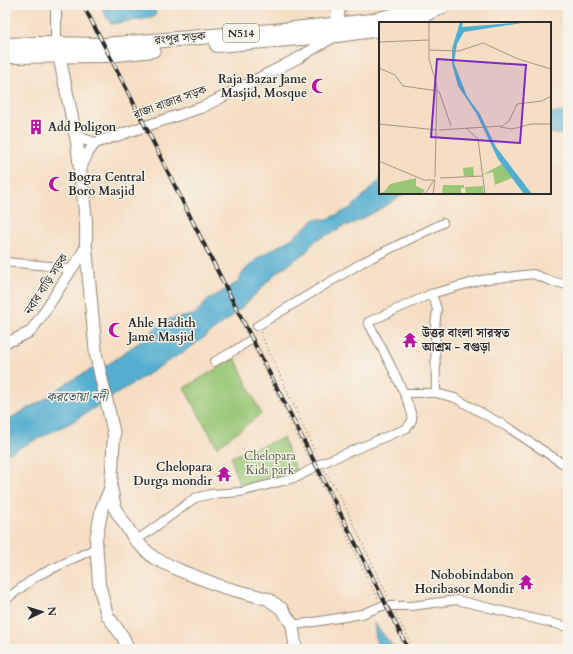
<svg xmlns="http://www.w3.org/2000/svg" width="573" height="654" font-family="Cardo,'Noto Serif Bengali',serif">
  <rect width="100%" height="100%" fill="#f7f3e8"/>
  <filter id="ink" filterUnits="userSpaceOnUse"><feTurbulence type="fractalNoise" baseFrequency=".025" numOctaves="2"/><feDisplacementMap in="SourceGraphic" scale="8" xChannelSelector="R" yChannelSelector="G"/><feConvolveMatrix kernelMatrix="1 2 1 2 8 2 1 2 1" color-interpolation-filters="sRGB"/></filter>
  <filter id="wash" filterUnits="userSpaceOnUse"><feTurbulence type="fractalNoise" baseFrequency=".012" numOctaves="4" result="noise"/><feDisplacementMap in="SourceGraphic" scale="16" xChannelSelector="R" yChannelSelector="G"/><feGaussianBlur stdDeviation="0.9" result="paint"/><feColorMatrix in="noise" values="0 0 0 0 0 0 0 0 0 0 0 0 0 0 0 0 0 1.4 0 .05"/><feComposite in="paint" operator="in"/></filter>
  <g filter="url(#wash)">
    <rect width="100%" height="100%" fill="#f5dec4"/>
    <g fill="#97c675" stroke="#617850">
      <polygon points="235,358 261,414 217,447 184,388"/>
      <polygon points="283,438 298,475 241,491 231,457"/>
    </g>
    <g fill="#52aed0" stroke="#3e6c7e">
      <polygon points="100,5 156,5 155,16 151,18 111,24"/>
      <polygon points="568,112 568,133 559,134 550,133 550,113"/>
      <polygon points="380,176 380,193 406,193 373,213 350,225 345,225 336,231 316,240 306,252 277,272 251,299 230,318 191,347 72,422 5,455 5,421 45,399 68,382 90,370 96,368 104,367 119,357 126,351 146,338 154,329 168,319 189,316 195,314 208,300 238,282 242,274 247,268 259,257 291,239 315,219 328,219 351,208 375,184 380,182"/>
      <polygon points="374,623 395,649 380,649 376,641"/>
    </g>
  </g>
  <g filter="url(#ink)">
    <g fill="none" stroke-linecap="round" stroke-linejoin="round">
      <g stroke="#908478" stroke-width="10">
        <g id="minor">
          <polyline points="5,262 50,266 71,270"/>
          <polyline points="431,294 434,300 437,309 435,327 436,393"/>
          <polyline points="257,326 363,262 443,223"/>
          <polyline points="214,362 237,349 250,340"/>
          <polyline points="404,393 436,393 455,398 509,428 568,467"/>
          <path d="M 136,541 L 195,498 L 211,494 L 241,492 L 298,477 L 320,464 L 407,428 C 408,426 411,423 412,420 C 415,408 376,337 368,322 L 431,294 L 481,280 L 533,274 L 551,281 L 568,285"/>
          <polyline points="5,600 37,576 96,548"/>
          <polyline points="292,624 302,624 362,614 382,606 411,606 457,600 568,627"/>
        </g>
      </g>
      <g stroke="#908478" stroke-width="12">
        <g id="tertiary">
          <polyline points="56,44 56,5"/>
          <polyline points="76,134 83,139 95,143"/>
          <polyline points="95,143 203,107 298,58 335,36"/>
          <polyline points="80,170 88,153 95,143"/>
          <polyline points="5,342 13,340 30,332 41,317 86,247"/>
        </g>
      </g>
      <g stroke="#908478" stroke-width="14">
        <g id="secondary">
          <polyline points="59,55 77,142 86,221 86,247 96,355 114,434 111,487 115,509 136,541 154,558 181,571 223,587 268,599 282,609 292,624 296,649"/>
          <polyline points="111,487 102,508 96,539 99,584 107,615 123,637 128,649"/>
        </g>
      </g>
      <g stroke="#908478" stroke-width="15">
        <polyline id="primary" points="336,25 339,5"/>
      </g>
      <g stroke="#908478" stroke-width="16">
        <g id="trunk">
          <polyline points="406,23 445,5"/>
          <polyline points="5,45 39,44 104,45 284,30 372,21 410,11 423,5"/>
          <polyline points="217,45 337,35 380,29"/>
          <polyline points="5,56 109,55 153,50"/>
        </g>
      </g>
      <g stroke="#908478" stroke-width="1.5" stroke-dasharray="1 3" stroke-linecap="butt">
        <polyline points="244,327 246,332"/>
        <polyline points="260,332 317,456"/>
        <polyline points="253,346 310,461"/>
        <polyline points="324,470 342,500 388,597"/>
        <polyline points="317,475 378,599"/>
        <polyline points="395,613 414,649"/>
      </g>
      <use href="#minor" stroke="#fff" stroke-width="8"/>
      <use href="#tertiary" stroke="#fff" stroke-width="10"/>
      <use href="#secondary" stroke="#fff" stroke-width="12"/>
      <use href="#primary" stroke="#fff" stroke-width="13"/>
      <use href="#trunk" stroke="#fff" stroke-width="14"/>
      <g stroke="#2b2b2b" stroke-width="4">
        <path id="rail" d="M 83,5 C 128,89 169,175 212,260 C 278,390 344,519 408,649"/>
      </g>
      <use href="#rail" stroke="#f7f3e8" stroke-width="2.5" stroke-dasharray="8" stroke-linecap="butt"/>
    </g>
  </g>
  <defs>
    <g id="mosque-bare" transform="scale(1.2)"><path d="M3.5-4.9A6 6 0 1 0 3.5 4.9A5 5 0 1 1 3.5-4.9Z" fill="#b5179e" stroke="#f7f3e8" stroke-width="2.5" paint-order="stroke"/></g>
    <g id="building-bare" transform="scale(1.2)"><path d="M-4-6H4V6H1V3H-1V6H-4ZM-2.5-4.3h1.7v1.8h-1.7ZM.8-4.3h1.7v1.8H.8ZM-2.5-1h1.7V.8h-1.7ZM.8-1h1.7V.8H.8Z" fill="#b5179e" stroke="#f7f3e8" stroke-width="2.5" paint-order="stroke"/></g>
    <g id="temple-bare" transform="scale(1.2)"><path d="M0-6L5-2H3V0L6.5 2.5H4V6H1.5V3h-3V6H-4V2.5H-6.5L-3 0V-2H-5Z" fill="#b5179e" stroke="#f7f3e8" stroke-width="2.5" paint-order="stroke"/></g>
  </defs>
  <g fill-rule="evenodd">
    <use href="#mosque-bare" x="319" y="86"/>
    <use href="#building-bare" x="36" y="127"/>
    <use href="#mosque-bare" x="56" y="184"/>
    <use href="#mosque-bare" x="116" y="330"/>
    <use href="#temple-bare" x="410" y="340"/>
    <use href="#temple-bare" x="224" y="474"/>
    <use href="#temple-bare" x="526" y="582"/>
  </g>
  <g text-anchor="middle" dominant-baseline="central" stroke-width="3" stroke-linejoin="round" paint-order="stroke">
    <rect fill="#f7f3e8" stroke="#686764" stroke-width="1" x="223" y="24" width="36" height="18" rx="3"/>
    <g font-size="11" font-weight="bold" fill="#2b2b2b">
      <text x="241" y="33">N514</text>
    </g>
    <g font-size="12" fill="#2b2b2b" stroke="#f7f3e8">
      <text transform="translate(180 38) rotate(-5)">রংপুর সড়ক</text>
      <text transform="translate(170 102) rotate(-20)">রাজা বাজার সড়ক</text>
      <text transform="translate(46 284) rotate(-57)">নবাব বাড়ি সড়ক</text>
    </g>
    <g font-size="12" font-weight="bold" fill="#2b2b2b" stroke="#f7f3e8" text-anchor="start">
      <text x="307" y="79" text-anchor="end">Raja Bazar Jame<tspan x="307" dy="14">Masjid, Mosque</tspan></text>
      <text x="48" y="127">Add Poligon</text>
      <text x="68" y="177">Bogra Central<tspan x="68" dy="14">Boro Masjid</tspan></text>
      <text x="128" y="323">Ahle Hadith<tspan x="128" dy="14">Jame Masjid</tspan></text>
      <text x="422" y="333">উত্তর বাংলা সারস্বত<tspan x="422" dy="14">আশ্রম - বগুড়া</tspan></text>
      <text x="212" y="467" text-anchor="end">Chelopara<tspan x="212" dy="14">Durga mondir</tspan></text>
      <text x="514" y="575" text-anchor="end">Nobobindabon<tspan x="514" dy="14">Horibasor Mondir</tspan></text>
    </g>
    <g font-size="12" fill="#4b5a41" stroke="#f7f3e8">
      <text x="270" y="456">Chelopara<tspan x="270" dy="14">Kids park</tspan></text>
    </g>
    <g font-size="13" font-style="italic" fill="#395965" stroke="#f7f3e8">
      <text x="77" y="397">করতোয়া নদী</text>
    </g>
  </g>
  <g transform="translate(379 22)">
    <rect width="172" height="172" fill="#f5dec4"/>
    <path d="M 123,142 L 133,156 L 116,163 L 114,150 L 103,153 ZM 94,145 L 95,154 L 85,154 L 84,146 ZM 37,156 L 37,164 L 46,168 L 43,172 L 0,172 L 6,169 L 11,162 ZM 64,163 L 85,163 L 85,166 L 82,166 L 82,172 L 63,172 ZM 104,164 L 105,172 L 87,172 L 86,165 Z" fill="#97c675"/>
    <path d="M 81,0 L 84,0 L 83,5 L 149,0 L 85,10 L 78,22 L 75,41 L 88,74 L 101,92 L 117,125 L 153,172 L 145,172 L 119,137 L 97,91 L 79,64 L 73,42 L 73,27 Z" fill="#52aed0"/>
    <path fill="none" stroke="#a49687" stroke-width="1" d="M 50,0 L 50,37 L 58,64 L 56,155M 0,20 L 49,18M 50,28 L 80,29 L 104,21 L 139,37 L 172,47M 0,46 L 16,53 L 24,64 L 59,69M 60,69 L 72,104M 0,102 L 58,108M 121,105 L 133,107 L 152,102 L 172,102M 87,106 L 99,117 L 106,172M 60,108 L 123,104 L 130,99 L 138,82 L 163,79 L 172,74M 0,139 L 45,158 L 56,158 L 54,172M 61,156 L 104,154M 46,172 L 55,158"/>
    <path fill="#7b2cbf" fill-opacity="0.15" stroke="#7b2cbf" stroke-width="2" d="M 58,37 L 147,43 L 141,121 L 52,115 Z"/>
    <rect width="172" height="172" fill="none" stroke="#2b2b2b" stroke-width="2"/>
  </g>
  <rect width="573" height="654" fill="none" stroke="#f7f3e8" stroke-width="20"/>
  <g transform="translate(42 612) rotate(86)" stroke="#f7f3e8" stroke-width="3" paint-order="stroke">
  <path d="M0-3L7 15L0 10L-7 15Z" fill="#2b2b2b"/>
  <text y="-6" font-size="11" font-weight="bold" text-anchor="middle" fill="#2b2b2b">N</text>
  </g>
</svg>
